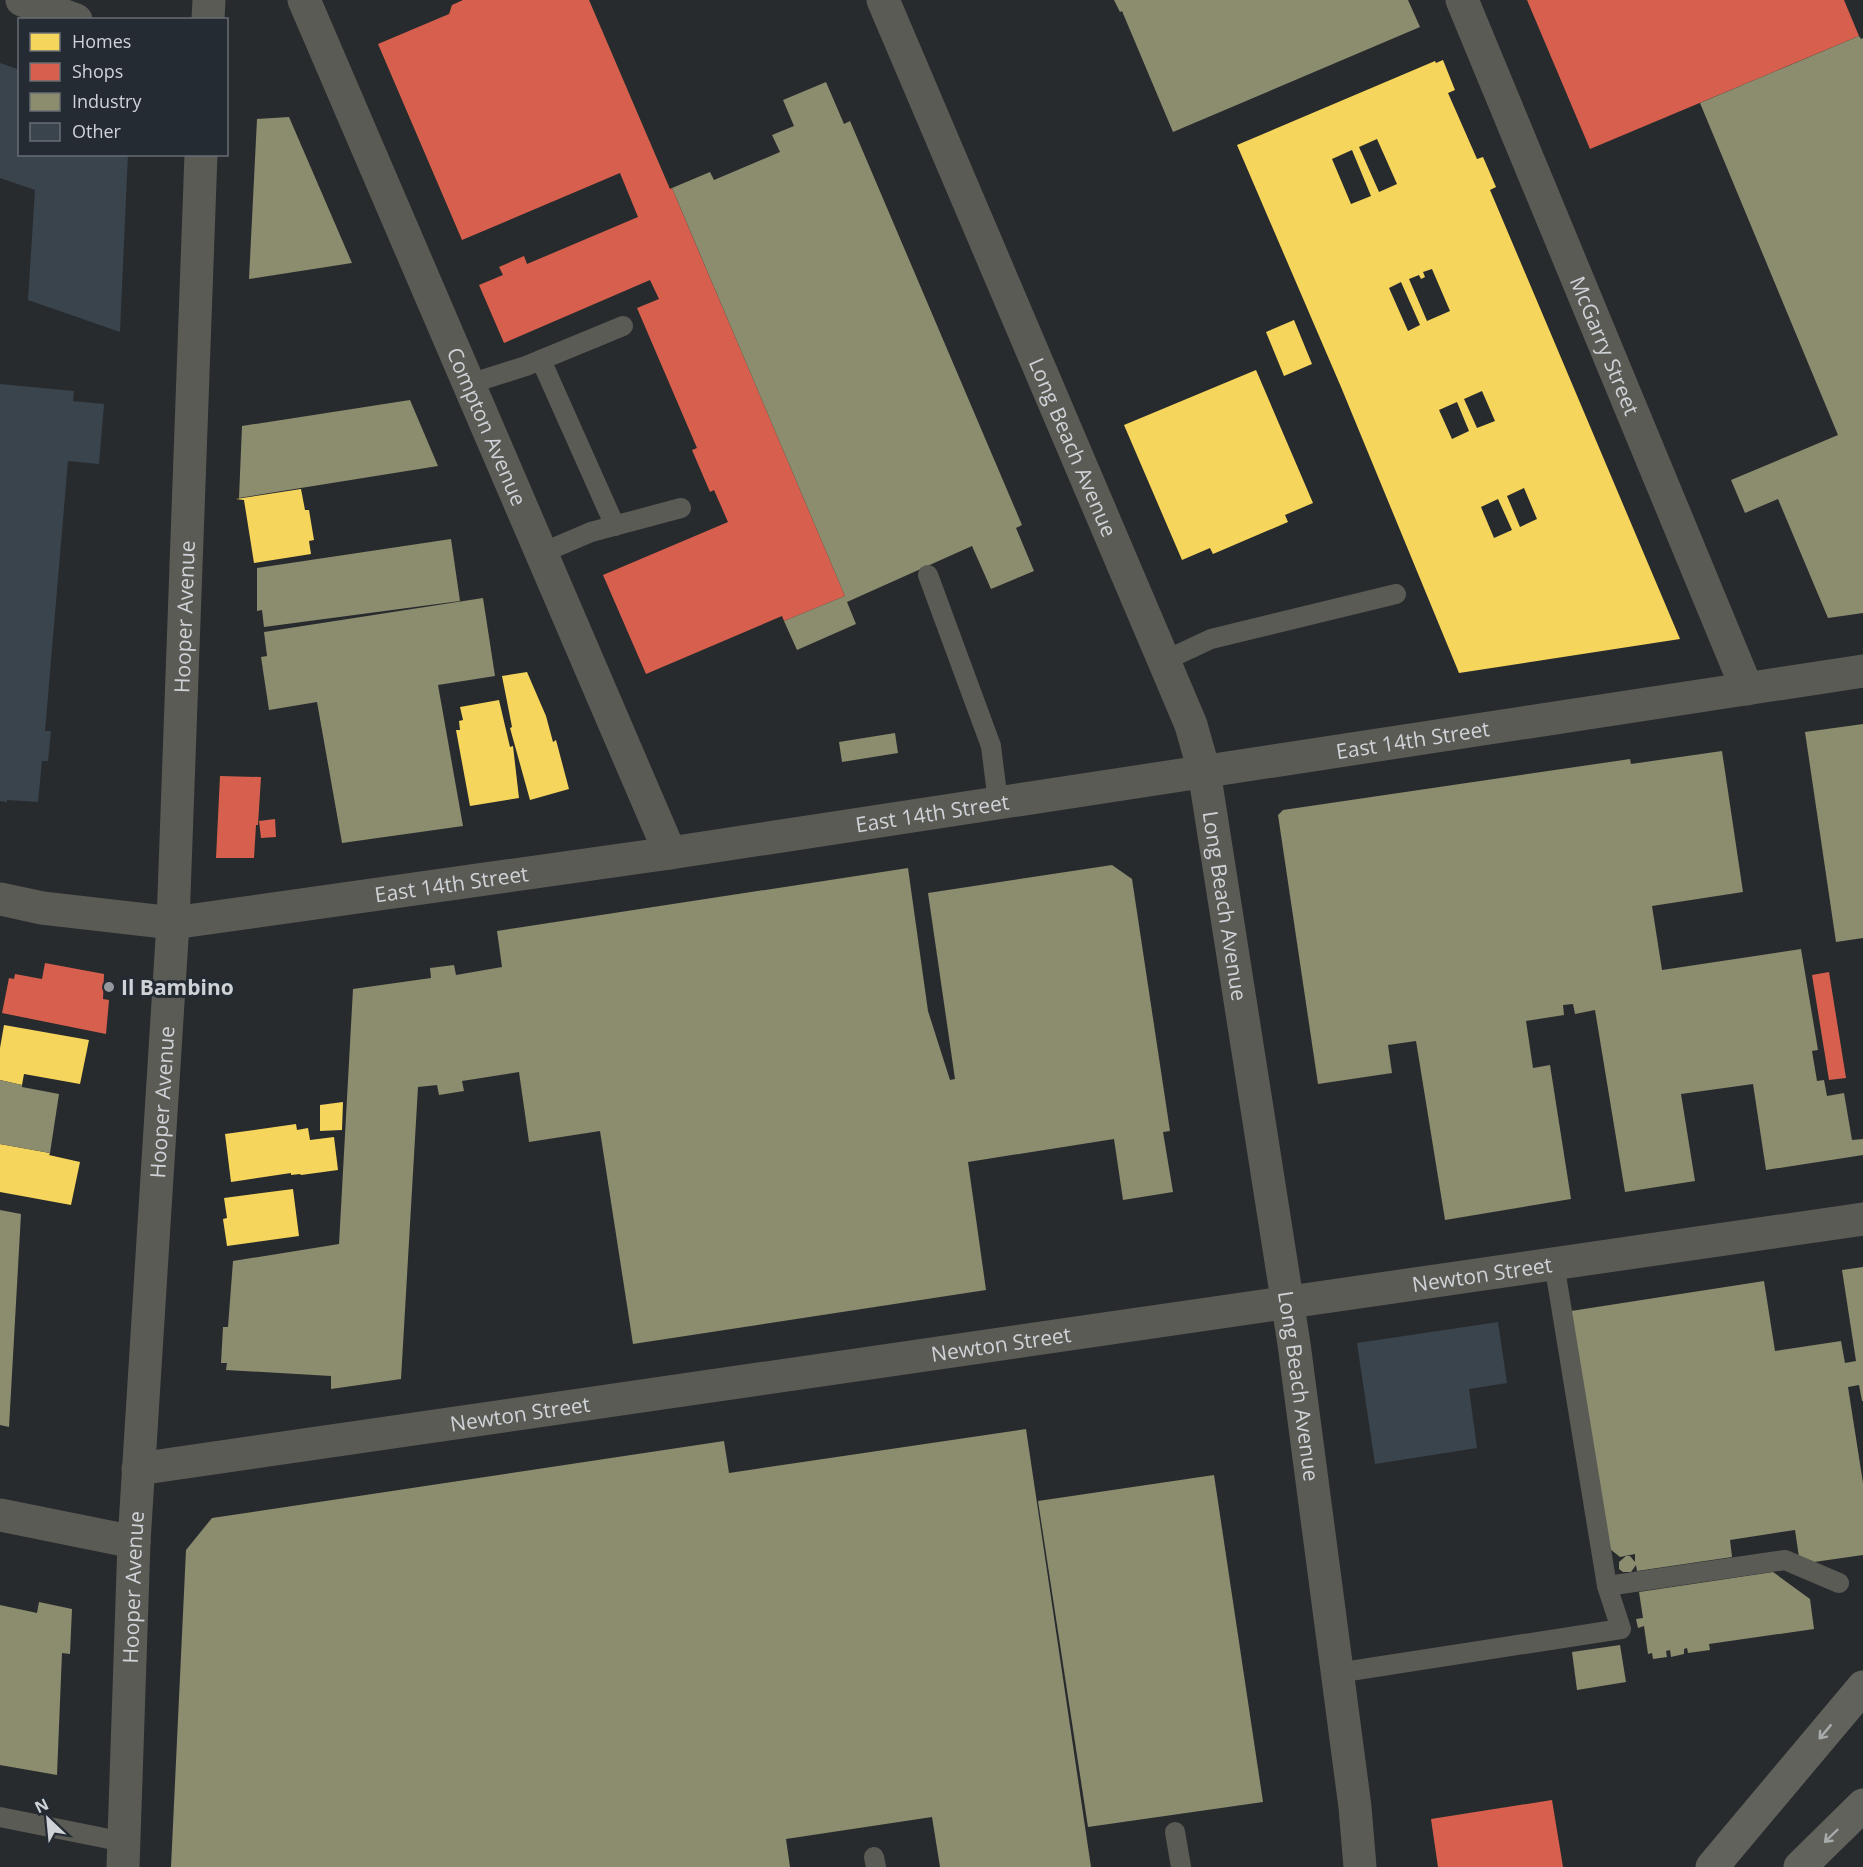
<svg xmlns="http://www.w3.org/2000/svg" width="1863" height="1867" font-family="'Open Sans',sans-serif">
  <rect width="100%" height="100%" fill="#282b2e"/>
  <g fill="#f6d55c" fill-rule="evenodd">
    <path d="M 1443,60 L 1455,90 L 1448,93 L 1477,159 L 1483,157 L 1496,187 L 1490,190 L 1680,639 L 1459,673 L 1341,387 L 1237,145 L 1435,61 L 1436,63 ZM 1377,139 L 1397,184 L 1379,192 L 1359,147 ZM 1352,150 L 1371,196 L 1351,204 L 1332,159 ZM 1432,269 L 1450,311 L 1427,321 L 1409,279 L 1419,275 L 1421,279 L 1425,277 L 1423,272 ZM 1401,282 L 1420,325 L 1408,331 L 1389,288 ZM 1482,391 L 1495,421 L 1477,428 L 1464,399 ZM 1457,402 L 1469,431 L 1452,439 L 1439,410 ZM 1524,488 L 1537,519 L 1520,527 L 1507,496 ZM 1498,499 L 1512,530 L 1494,538 L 1481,507 Z"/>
    <polygon points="1294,320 1312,364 1284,376 1266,332"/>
    <polygon points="1256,370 1313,503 1285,515 1288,522 1213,554 1210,548 1182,560 1124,425"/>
    <polygon points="301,489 305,510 309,510 314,540 309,541 311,554 254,563 244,500 236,499"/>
    <polygon points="527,672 546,716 553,742 556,740 569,789 530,800 510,728 512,727 502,676"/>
    <polygon points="499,700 510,747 513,746 519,798 470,806 456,730 460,730 459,721 463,720 460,707"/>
    <polygon points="4,1025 89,1040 80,1084 24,1074 22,1085 0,1080 0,1048"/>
    <polygon points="343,1102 342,1130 320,1131 320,1105"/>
    <polygon points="296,1124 297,1130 308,1128 310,1140 334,1137 338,1170 301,1175 300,1174 291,1175 291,1173 231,1182 225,1134"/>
    <polygon points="0,1144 50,1153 49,1155 80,1162 71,1205 0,1192"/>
    <polygon points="293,1189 299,1236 227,1246 223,1219 227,1218 224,1198"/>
  </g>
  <g fill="#d6604d">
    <polygon points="463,0 589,0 670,189 672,188 677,200 845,596 784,621 782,616 646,674 603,575 728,522 714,490 710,492 692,450 697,448 637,308 659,299 650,280 504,343 479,285 503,275 499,267 524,256 527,264 638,217 620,173 462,240 378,44 449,14 452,5"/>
    <polygon points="1527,0 1844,0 1859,36 1590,149"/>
    <polygon points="220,776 261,777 258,825 256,825 254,858 216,858"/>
    <polygon points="275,819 276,837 261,838 259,821"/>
    <polygon points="45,963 104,974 103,999 109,1000 106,1034 2,1013 9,978 14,979 15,974 42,979"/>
    <polygon points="1829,972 1846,1078 1829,1080 1812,975"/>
    <polygon points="1552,1800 1563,1867 1438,1867 1431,1819"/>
  </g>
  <g fill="#8c8c6e">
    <polygon points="1114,0 1408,0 1420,27 1173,132 1122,11 1120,12"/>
    <polygon points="1859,36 1861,39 1863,38 1863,613 1828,618 1778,499 1745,513 1731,480 1838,435 1700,103"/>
    <polygon points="826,82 844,124 850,121 1022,525 1016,528 1034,571 991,589 972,546 847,602 856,624 797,650 784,621 845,596 672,188 710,172 714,180 780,152 772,135 794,126 783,100"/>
    <polygon points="289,117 352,263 249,279 257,119"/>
    <polygon points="410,400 438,466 239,498 242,426"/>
    <polygon points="451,539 460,601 264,627 262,610 257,611 257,568"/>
    <polygon points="483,598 495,676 438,685 463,826 342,843 317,702 269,710 261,657 267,656 264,632"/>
    <polygon points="1863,724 1863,938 1836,942 1805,732"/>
    <polygon points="895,733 898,753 842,762 839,742"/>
    <polygon points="1722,751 1743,892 1652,906 1662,970 1801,949 1818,1050 1812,1051 1817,1081 1824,1080 1827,1096 1844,1093 1852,1140 1863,1139 1863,1155 1766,1170 1753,1084 1681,1094 1695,1181 1625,1192 1595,1010 1575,1014 1573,1004 1563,1005 1564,1015 1526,1021 1533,1068 1550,1065 1571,1199 1445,1220 1416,1041 1388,1045 1392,1073 1318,1084 1278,815 1283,810 1630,759 1631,764"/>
    <polygon points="1112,865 1132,879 1170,1131 1163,1132 1173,1192 1123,1200 1114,1139 968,1162 986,1290 633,1344 600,1131 529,1142 519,1072 462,1081 464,1091 439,1095 437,1085 418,1087 401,1379 331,1389 331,1376 226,1370 227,1363 221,1363 223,1327 228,1327 233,1261 339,1244 353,989 431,978 430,968 454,965 456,975 502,967 497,931 908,868 928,1011 950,1080 955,1079 928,893"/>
    <polygon points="0,1080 22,1085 22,1087 59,1094 50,1153 0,1144"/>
    <polygon points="0,1210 21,1214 9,1427 0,1425"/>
    <polygon points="1863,1267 1863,1401 1862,1401 1859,1385 1848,1387 1863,1483 1863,1555 1800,1564 1795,1530 1730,1540 1732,1557 1637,1571 1636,1565 1631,1572 1623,1572 1619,1569 1619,1562 1626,1556 1630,1556 1635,1562 1635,1554 1620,1557 1610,1549 1571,1311 1764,1281 1775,1351 1841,1341 1845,1363 1856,1361 1842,1270"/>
    <polygon points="1026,1429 1091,1867 940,1867 932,1817 786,1839 790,1867 171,1867 186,1550 212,1518 724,1441 729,1473"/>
    <polygon points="1214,1475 1263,1802 1088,1827 1038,1501"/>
    <polygon points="1773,1572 1810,1599 1814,1629 1709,1644 1710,1650 1688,1653 1687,1648 1684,1649 1684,1654 1671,1657 1670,1650 1666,1651 1667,1657 1653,1659 1652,1653 1648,1654 1644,1626 1638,1628 1636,1619 1643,1618 1639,1592"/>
    <polygon points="39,1602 72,1609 70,1654 62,1653 57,1775 0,1765 0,1605 37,1613"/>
    <polygon points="1620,1645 1626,1682 1577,1690 1572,1652"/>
  </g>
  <g fill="#3a444c">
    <polygon points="0,63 20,70 20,154 128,154 120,332 28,300 35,190 0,178"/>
    <polygon points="0,384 74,391 73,401 104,404 99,464 68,461 45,731 51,731 48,761 42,761 38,802 7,800 7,802 0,801"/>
    <polygon points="1498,1322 1507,1383 1469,1389 1477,1448 1375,1464 1357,1343"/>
  </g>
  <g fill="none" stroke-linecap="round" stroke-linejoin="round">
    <g stroke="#5b5b55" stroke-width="20">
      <polyline points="541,360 615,526"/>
      <polyline points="469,384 526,366 623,326"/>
      <polyline points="542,553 591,532 681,508"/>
      <polyline points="928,575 991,746 998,802"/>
      <polyline points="1164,661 1211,639 1396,594"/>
      <polyline points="1607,1586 1785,1560 1839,1583"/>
      <polyline points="1337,1673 1621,1629 1607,1586 1554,1263"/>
      <polyline points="0,1817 124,1842"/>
      <polyline points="1175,1832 1181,1867"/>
      <polyline points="874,1857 876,1867"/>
    </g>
    <g stroke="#5b5b55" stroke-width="33">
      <path id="s1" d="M 304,0 L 670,853"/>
      <path id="s2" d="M 1462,0 L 1747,689"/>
      <path id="s3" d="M 0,899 L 42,908 L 173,923 L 670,853 L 1863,671"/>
      <path id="s4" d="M 138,1469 L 1863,1219"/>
      <polyline points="0,1515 134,1542"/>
    </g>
    <g stroke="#5b5b55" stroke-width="33">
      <polyline points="22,0 76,20"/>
      <path id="s5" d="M 883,0 L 1164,661 L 1191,725 L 1204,771 L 1294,1344 L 1355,1807 L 1360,1867"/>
      <polyline points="208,20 209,0"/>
      <path id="s6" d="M 123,1867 L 134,1542 L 173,923 L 201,154"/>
    </g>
    <g stroke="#60625b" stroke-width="33">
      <polyline points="1712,1867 1863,1687"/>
      <polyline points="1800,1867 1863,1805"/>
    </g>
  </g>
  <defs><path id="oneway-shaft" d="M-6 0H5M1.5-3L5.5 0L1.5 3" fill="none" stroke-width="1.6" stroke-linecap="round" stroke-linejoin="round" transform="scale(1.5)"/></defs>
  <g stroke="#a8abac">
    <use href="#oneway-shaft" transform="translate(1825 1732) rotate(130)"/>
    <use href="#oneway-shaft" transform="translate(1831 1836) rotate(136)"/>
  </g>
  <circle fill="#95989c" stroke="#242b32" stroke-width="2" cx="109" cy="987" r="6"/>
  <g text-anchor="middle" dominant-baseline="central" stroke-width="6" stroke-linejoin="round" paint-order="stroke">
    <g font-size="21" fill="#cfd3d8" stroke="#242b32">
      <text stroke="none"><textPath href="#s2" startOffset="374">McGarry Street</textPath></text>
      <text stroke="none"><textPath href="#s1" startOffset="464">Compton Avenue</textPath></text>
      <text stroke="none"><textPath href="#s5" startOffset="486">Long Beach Avenue</textPath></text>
      <text stroke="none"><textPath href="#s6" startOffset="1252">Hooper Avenue</textPath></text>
      <text stroke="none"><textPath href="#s3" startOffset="1428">East 14th Street</textPath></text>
      <text stroke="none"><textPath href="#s3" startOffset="942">East 14th Street</textPath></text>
      <text stroke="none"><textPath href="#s3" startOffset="456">East 14th Street</textPath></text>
      <text stroke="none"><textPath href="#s5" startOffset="972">Long Beach Avenue</textPath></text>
      <text stroke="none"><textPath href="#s6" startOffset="766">Hooper Avenue</textPath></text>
      <text stroke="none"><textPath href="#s4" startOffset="1358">Newton Street</textPath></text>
      <text stroke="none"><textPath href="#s4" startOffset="872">Newton Street</textPath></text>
      <text stroke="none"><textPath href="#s5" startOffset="1458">Long Beach Avenue</textPath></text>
      <text stroke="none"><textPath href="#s4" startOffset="386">Newton Street</textPath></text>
      <text stroke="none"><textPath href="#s6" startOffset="280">Hooper Avenue</textPath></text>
    </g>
    <g font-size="21" font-weight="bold" fill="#cfd3d8" stroke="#242b32" text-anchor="start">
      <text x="121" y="987">Il Bambino</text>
    </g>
  </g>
  <rect x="18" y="18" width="210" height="138" fill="#242b32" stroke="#686e74" stroke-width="1.5"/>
  <rect x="30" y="33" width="30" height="18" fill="#f6d55c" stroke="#686e74" stroke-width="1.5"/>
  <text x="72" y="48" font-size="18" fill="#cfd3d8">Homes</text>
  <rect x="30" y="63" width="30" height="18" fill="#d6604d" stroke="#686e74" stroke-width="1.5"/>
  <text x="72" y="78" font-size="18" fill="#cfd3d8">Shops</text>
  <rect x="30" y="93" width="30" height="18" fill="#8c8c6e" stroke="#686e74" stroke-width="1.5"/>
  <text x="72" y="108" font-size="18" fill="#cfd3d8">Industry</text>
  <rect x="30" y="123" width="30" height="18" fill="#3a444c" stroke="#686e74" stroke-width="1.5"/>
  <text x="72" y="138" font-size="18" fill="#cfd3d8">Other</text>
  <g transform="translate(48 1819) rotate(334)" stroke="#242b32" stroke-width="4.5" paint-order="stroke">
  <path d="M0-4.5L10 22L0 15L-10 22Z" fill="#cfd3d8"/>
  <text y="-9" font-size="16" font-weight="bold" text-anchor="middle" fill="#cfd3d8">N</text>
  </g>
</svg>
